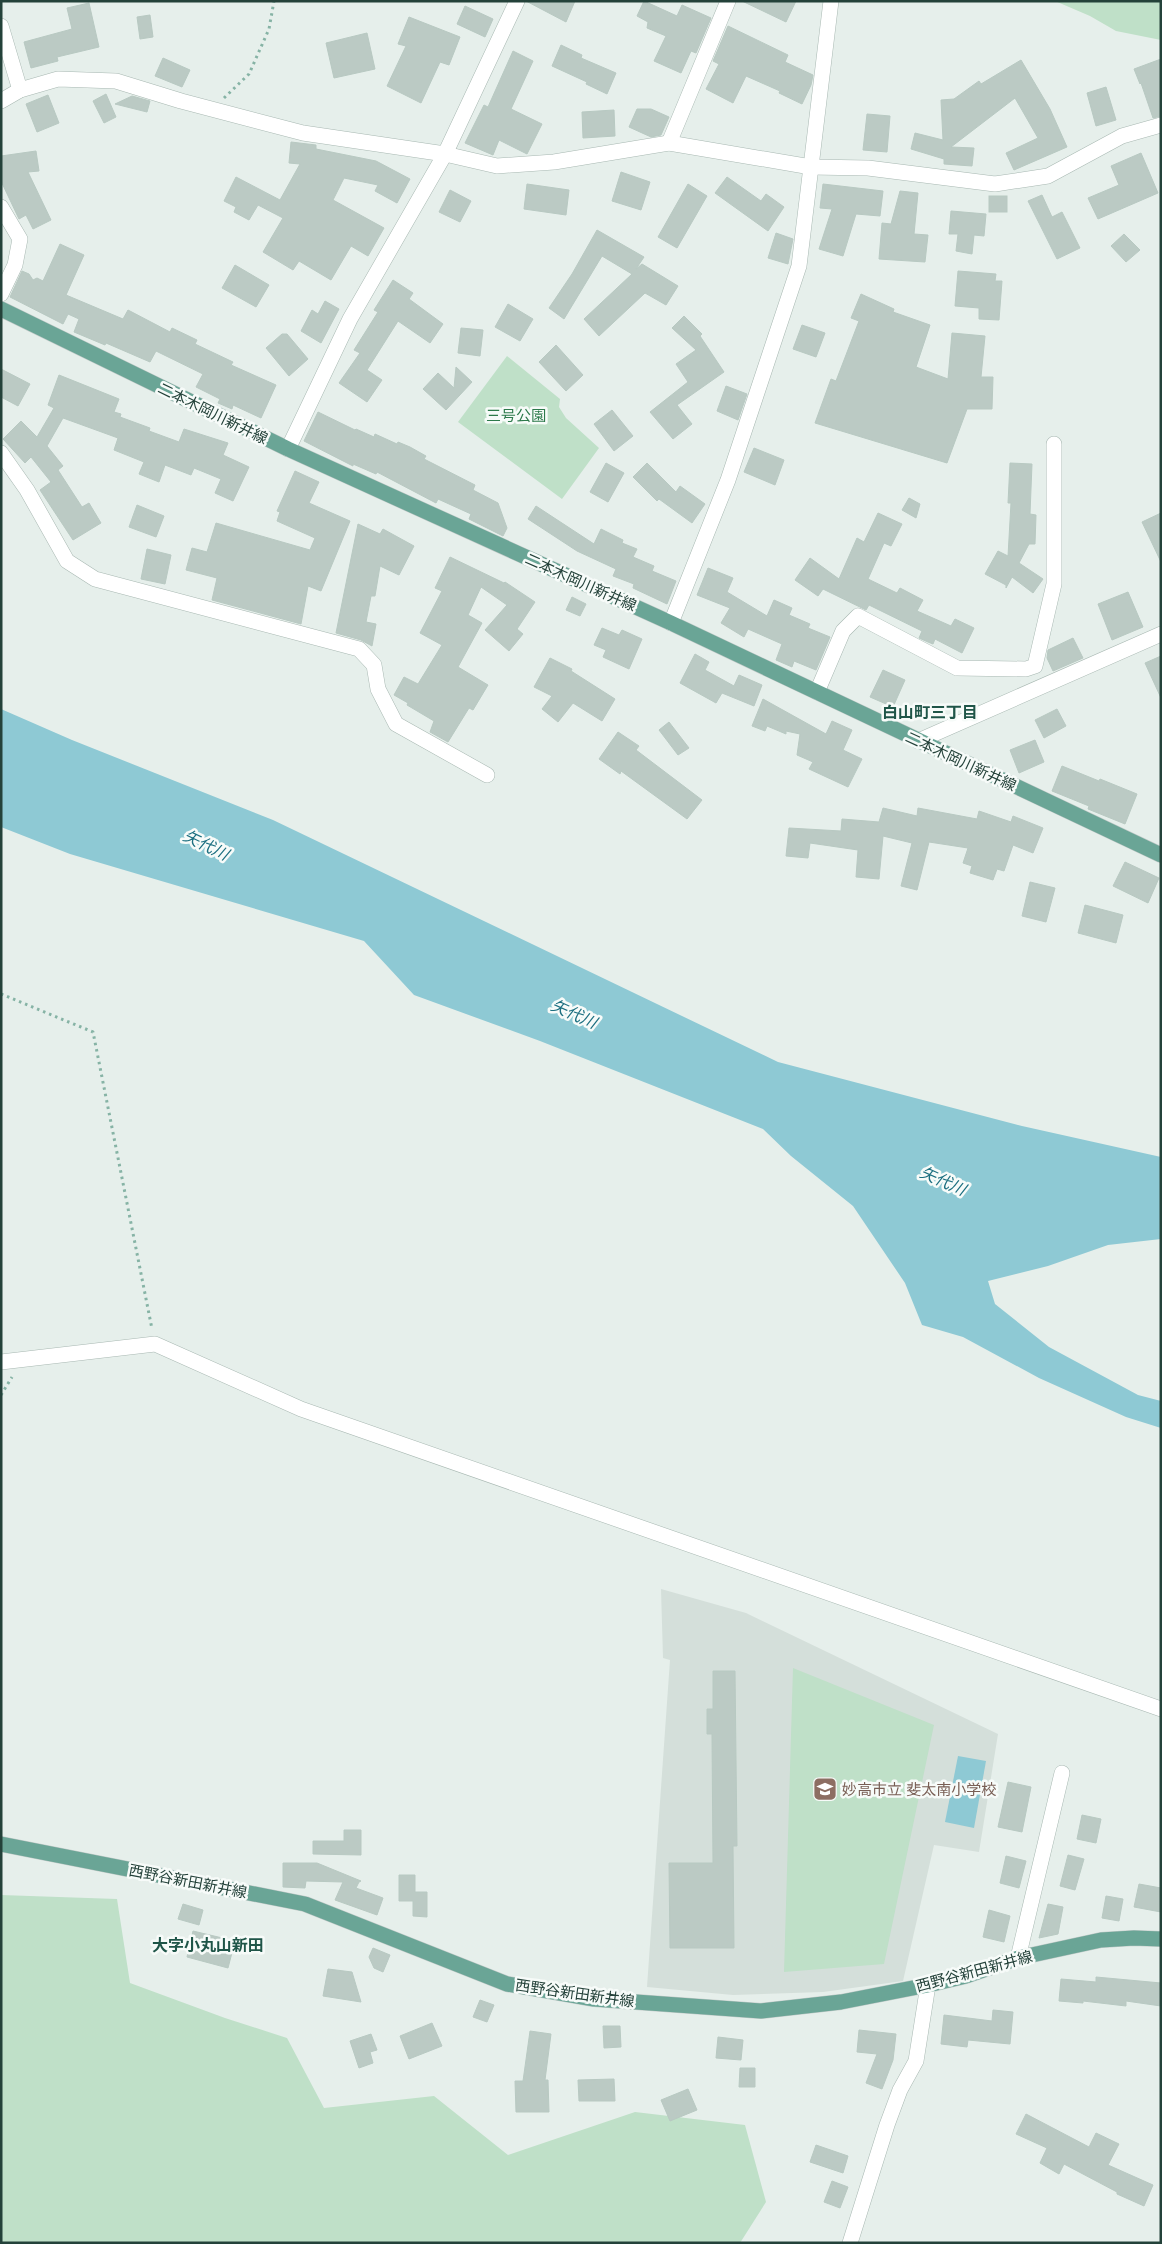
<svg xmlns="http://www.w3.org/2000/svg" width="1162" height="2244" font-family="Arial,'Noto Sans JP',sans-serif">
  <rect width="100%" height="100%" fill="#e6efeb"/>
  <polygon fill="#d4dfda" points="661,1589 746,1613 998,1734 979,1852 934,1845 903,1981 823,1992 733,1995 647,1987 670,1660 663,1658"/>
  <g fill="#bfe0c8">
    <polygon points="1055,1 1161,1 1161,40 1116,31 1090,16"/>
    <polygon points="507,356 560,399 559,407 566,418 599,448 562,499 458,422"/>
    <polygon points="793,1668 934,1725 884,1964 784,1972"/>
    <polygon points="1,1895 117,1899 130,1983 225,2018 287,2038 324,2108 434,2096 508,2155 635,2112 745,2125 766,2202 740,2243 1,2243"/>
  </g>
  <g fill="#8ec9d4">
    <polygon points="1,709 72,740 273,820 778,1062 1022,1126 1161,1157 1161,1239 1108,1245 1048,1266 988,1281 995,1304 1049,1347 1138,1395 1161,1401 1161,1428 1126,1417 1039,1378 963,1337 922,1325 905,1283 853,1206 791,1156 763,1129 540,1041 414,995 364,941 70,854 1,827"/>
    <polygon points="958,1756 986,1761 974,1828 945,1822"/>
  </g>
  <g fill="#bbcac4" stroke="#b8c9c2">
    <polygon points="526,1 575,1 566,22"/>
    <polygon points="644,1 677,16 682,5 711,18 696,53 691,51 681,73 654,61 666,36 647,28 648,22 637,16"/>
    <polygon points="742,1 796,1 786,22"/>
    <polygon points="89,3 99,47 57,57 58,61 31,68 24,42 72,29 67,8"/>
    <polygon points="465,6 493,19 485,37 457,24"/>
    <polygon points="150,15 153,37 140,39 137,17"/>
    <polygon points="409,17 460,37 449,65 440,62 421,103 387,86 406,46 398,44"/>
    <polygon points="728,26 788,55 785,62 813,75 811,85 802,104 779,93 780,91 746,76 733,103 706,89 719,64 713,61"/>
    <polygon points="367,33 375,69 334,78 326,43"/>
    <polygon points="561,45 582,55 581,58 616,73 607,94 586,84 587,82 552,66"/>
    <polygon points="513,51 533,61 511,109 542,124 527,154 499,140 493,155 465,143 484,105 488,107"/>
    <polygon points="163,58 190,70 182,87 155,76"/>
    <polygon points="1161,59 1161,116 1153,118 1141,83 1140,84 1134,69"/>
    <polygon points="1021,60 1050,109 1067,147 1014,170 1006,153 1038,138 1015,98 951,147 974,148 972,166 944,164 944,159 911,149 915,133 943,140 941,100 954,99 979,81 981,84"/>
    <polygon points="1106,87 1116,120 1096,126 1087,93"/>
    <polygon points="106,94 116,117 104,123 93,101"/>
    <polygon points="48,95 59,123 37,132 26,104"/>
    <polygon points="132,96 150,101 147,112 115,104"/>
    <polygon points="637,109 651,109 669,117 661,135 651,137 629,127"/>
    <polygon points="614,110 615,136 583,138 582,112"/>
    <polygon points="867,114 890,116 887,152 863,150"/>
    <polygon points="291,142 316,145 316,149 376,161 410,179 397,203 375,191 378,185 344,178 333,200 384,228 368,256 351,246 331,280 299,261 293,270 263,252 283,218 258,205 249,220 234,212 236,207 224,201 236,177 280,200 300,164 289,163"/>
    <polygon points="36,151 39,171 28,172 51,220 33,229 26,215 19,219 1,181 1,156"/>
    <polygon points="1141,153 1158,193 1098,219 1088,198 1119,185 1111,166"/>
    <polygon points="621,172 650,182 641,210 612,201"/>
    <polygon points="727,177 761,201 766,194 784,207 768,231 715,193"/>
    <polygon points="527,184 569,190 566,215 524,209"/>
    <polygon points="688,184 707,196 677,248 658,237"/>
    <polygon points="823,184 883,191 880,216 856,214 843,256 819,249 832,209 820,208"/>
    <polygon points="450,190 471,201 460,222 439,212"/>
    <polygon points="900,191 918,193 914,234 928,235 925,262 879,259 882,223 891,224"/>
    <polygon points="1042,195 1052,217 1062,212 1080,248 1057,259 1028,201"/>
    <rect x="989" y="196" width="18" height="16"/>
    <polygon points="951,211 986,214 984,236 974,235 972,254 956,251 958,234 949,234"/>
    <polygon points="597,230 644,257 636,269 642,264 678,286 666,305 645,293 599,336 584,319 632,274 602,256 564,319 549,308 572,274"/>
    <polygon points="776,233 793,239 788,264 768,258"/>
    <polygon points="1124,234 1140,250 1126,262 1111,246"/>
    <polygon points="60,244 84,255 66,295 123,319 128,310 170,332 172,328 197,340 195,344 233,362 231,365 276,385 261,418 233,405 232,409 218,403 220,399 196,387 203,374 156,351 150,362 106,343 105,345 74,332 79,319 68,314 63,324 10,297 22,271 29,274 33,280 37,278 43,281"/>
    <polygon points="235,265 269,285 256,307 222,288"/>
    <polygon points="958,271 996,274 995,281 1002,281 999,320 979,319 979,308 955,306"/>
    <polygon points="393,280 413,293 409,299 443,324 430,343 398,321 367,370 382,380 367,402 339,383 360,353 354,350 378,312 374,310"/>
    <polygon points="861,294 894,309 893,312 930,325 916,367 948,379 952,333 985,336 981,377 993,377 992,409 967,409 947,463 815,423 831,379 836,381 859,321 851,318"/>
    <polygon points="325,301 339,309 321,343 301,331 312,310 318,314"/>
    <polygon points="508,304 533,319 520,341 495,327"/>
    <polygon points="684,316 702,334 700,336 724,372 677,405 692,424 673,439 650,412 688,382 676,364 696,350 672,328"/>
    <polygon points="802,325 825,333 816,357 793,349"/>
    <polygon points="461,328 483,330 480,356 458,353"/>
    <polygon points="282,334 287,334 308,359 289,376 266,348"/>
    <polygon points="556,345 583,375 566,391 539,362"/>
    <polygon points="456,367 472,382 446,410 423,389 438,373 454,388"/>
    <polygon points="1,369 30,384 18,406 1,397"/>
    <polygon points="59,375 119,399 114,412 121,414 120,417 150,428 149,431 179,442 184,429 228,443 223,455 249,467 233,501 215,493 221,479 194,468 191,475 165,465 159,482 139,474 144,462 114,450 118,438 63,418 47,446 63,466 58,470 82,507 89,503 101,523 73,540 40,490 51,482 31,457 25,463 3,439 21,421 37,437 54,408 48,405"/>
    <polygon points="726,386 747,394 738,420 717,411"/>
    <polygon points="612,410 633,436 614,451 594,424"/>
    <polygon points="318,412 355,430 356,429 374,437 375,434 397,444 398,442 410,447 426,456 424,459 475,485 473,490 498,503 507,528 503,536 469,519 471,514 438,499 436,503 377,472 376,474 353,464 353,466 304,441"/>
    <polygon points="754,448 784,460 775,485 744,472"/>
    <polygon points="606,463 624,473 608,502 590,492"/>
    <polygon points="647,463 676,492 680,486 705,504 692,523 659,499 657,501 633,477"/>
    <polygon points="1010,463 1032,464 1030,514 1036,515 1035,544 1029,544 1019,563 1043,579 1033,593 1012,577 1006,588 1006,585 985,574 998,551 1008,556 1011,503 1008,503"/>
    <polygon points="295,471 319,482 309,503 350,521 321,591 308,586 301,624 212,600 217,578 186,570 192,548 207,552 216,523 310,550 315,538 277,521 280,512 277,511"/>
    <polygon points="909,498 920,504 916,518 902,510"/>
    <polygon points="137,505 164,516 156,537 129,527"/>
    <polygon points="536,506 594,544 601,529 623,540 622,543 637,549 633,557 654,566 652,571 676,581 667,604 633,588 634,584 613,576 616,569 577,551 528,519"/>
    <polygon points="878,513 902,524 891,546 884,543 868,579 897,593 900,588 923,600 917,611 951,626 955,619 974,628 962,653 935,639 933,644 928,642 919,638 922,631 869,605 866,610 823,589 818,596 795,580 810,558 839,579 857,538 864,542"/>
    <polygon points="1161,513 1161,562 1142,522"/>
    <polygon points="358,524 380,534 383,529 414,546 399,575 380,566 375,596 371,596 366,622 376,624 372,646 361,640 336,633"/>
    <polygon points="147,549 171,555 165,584 141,579"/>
    <polygon points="450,557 504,583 505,582 535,602 517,629 523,634 509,651 485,630 507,605 481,587 468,615 482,623 458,667 488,685 473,710 469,708 448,742 430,732 434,721 407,705 408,703 394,695 404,677 418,684 442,645 420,633 442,591 435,588"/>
    <polygon points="708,568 733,578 727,592 767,616 774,600 792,608 789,615 810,624 808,628 830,637 816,670 794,661 792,667 776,660 782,644 748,629 744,637 721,623 730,608 697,595"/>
    <polygon points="1128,592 1143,627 1112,640 1098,604"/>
    <polygon points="572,597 586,604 580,616 566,610"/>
    <polygon points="602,628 619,635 622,630 642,639 629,669 603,657 606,650 594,645"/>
    <polygon points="1073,638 1083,658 1053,671 1047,658 1048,650"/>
    <polygon points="695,654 709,662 705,670 734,686 739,675 762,685 754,706 722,693 716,703 680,683"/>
    <polygon points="1161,656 1161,698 1145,663"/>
    <polygon points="550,658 572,669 571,671 615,699 602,721 573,703 558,722 542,709 552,696 534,687"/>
    <polygon points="883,670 905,680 893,707 870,697"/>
    <polygon points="763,699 826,734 832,721 852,730 843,750 862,759 848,787 809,769 813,762 797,755 800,734 786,731 786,734 767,726 765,731 752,726"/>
    <polygon points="1057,709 1066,726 1044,738 1035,720"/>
    <polygon points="669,722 689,748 678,755 659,730"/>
    <polygon points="618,732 639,746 636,750 702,800 687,819 621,771 620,774 599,759"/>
    <polygon points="1035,740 1044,762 1019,773 1010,750"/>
    <polygon points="1062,766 1099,781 1100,779 1137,794 1125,824 1088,809 1089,806 1052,791"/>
    <polygon points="883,808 917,816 918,808 977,819 979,811 1011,822 1013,816 1043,828 1033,853 1013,845 1004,871 997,869 993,880 970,873 972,866 963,863 968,848 929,842 917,890 901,886 912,843 883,836 879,879 856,877 858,850 810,843 808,858 786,856 789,828 841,831 842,819 879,822"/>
    <polygon points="1125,862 1159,878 1148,903 1113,886"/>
    <polygon points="1030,882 1055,888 1046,922 1022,916"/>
    <polygon points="1085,905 1123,915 1116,943 1078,933"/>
    <polygon points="713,1671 735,1671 737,1846 733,1846 734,1948 670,1948 669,1863 713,1863 712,1734 707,1734 707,1709 713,1709"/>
    <polygon points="1008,1782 1031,1787 1022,1832 998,1827"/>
    <polygon points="1082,1815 1101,1819 1096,1843 1077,1839"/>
    <polygon points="344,1830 361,1830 361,1855 313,1854 313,1841 344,1841"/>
    <polygon points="1068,1855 1084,1859 1075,1890 1060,1886"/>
    <polygon points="1006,1856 1026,1861 1019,1888 1000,1883"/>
    <polygon points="283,1863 317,1863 361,1881 359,1882 356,1888 383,1898 377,1915 335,1900 343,1882 306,1881 305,1888 283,1887"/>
    <polygon points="399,1875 415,1875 415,1892 427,1892 427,1917 413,1916 413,1901 399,1901"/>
    <polygon points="1139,1884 1161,1888 1161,1912 1134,1907"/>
    <polygon points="1106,1896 1123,1899 1119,1921 1102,1918"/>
    <polygon points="183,1904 203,1910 199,1925 178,1919"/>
    <polygon points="1048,1904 1063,1907 1058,1934 1039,1938"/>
    <polygon points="989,1910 1010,1916 1004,1942 983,1937"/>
    <polygon points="193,1931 235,1941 228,1968 187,1957"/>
    <polygon points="373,1948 390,1955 383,1972 374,1968 369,1957"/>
    <polygon points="328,1969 352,1972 361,2002 323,1996"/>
    <polygon points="1096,1977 1161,1983 1161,2006 1126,2001 1126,2006 1083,2001 1083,2003 1059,2001 1061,1979 1096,1982"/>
    <polygon points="480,2000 494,2005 487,2022 473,2017"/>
    <polygon points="993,2010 1013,2012 1010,2044 968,2040 967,2047 941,2044 944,2015 992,2021"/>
    <polygon points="432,2023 442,2046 409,2059 400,2036"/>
    <polygon points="603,2026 620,2026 621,2047 604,2048"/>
    <polygon points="859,2030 896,2034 893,2060 882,2089 866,2083 877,2054 857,2052"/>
    <polygon points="530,2031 551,2034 545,2080 548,2080 549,2112 516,2112 515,2081 523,2081"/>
    <polygon points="371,2034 377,2050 370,2052 373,2063 359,2068 350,2041"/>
    <polygon points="718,2037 743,2040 741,2060 716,2058"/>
    <polygon points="740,2068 755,2068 755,2087 739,2087"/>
    <polygon points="614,2079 615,2101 579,2101 578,2080"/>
    <polygon points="688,2089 697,2110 670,2121 661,2100"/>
    <polygon points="1026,2114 1089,2147 1096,2133 1119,2144 1108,2165 1153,2185 1144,2206 1117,2194 1117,2192 1064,2164 1059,2174 1040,2163 1047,2148 1016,2134"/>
    <polygon points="816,2145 848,2156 843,2173 810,2162"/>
    <polygon points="832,2181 848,2187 840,2208 824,2202"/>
  </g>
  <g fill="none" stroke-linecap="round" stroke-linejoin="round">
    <g stroke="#a8b8b2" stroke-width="16">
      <g id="minor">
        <polyline points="1,26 20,90"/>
        <polyline points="1,101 20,90 58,79 116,81 181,101 303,133 445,154 497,166 554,162 669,143 811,167 868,168 995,184 1048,176 1122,136 1161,125"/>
        <polyline points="669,143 728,1"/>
        <polyline points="1,207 20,239 15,265 1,294"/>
        <polyline points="288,449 350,319 445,154 517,1"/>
        <polyline points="1,453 27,490 67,561 95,579 359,649 374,665 378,689 396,724 487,775"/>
        <polyline points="671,623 728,480 799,266 831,1"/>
        <polyline points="817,692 843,631 858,616 957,668 1026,669 1035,666 1054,584 1054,444"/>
        <polyline points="918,741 1161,634"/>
        <polyline points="1,1362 155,1344 301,1409 1161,1709"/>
        <polyline points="1018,1958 1062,1773"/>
        <polyline points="850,2243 887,2125 900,2090 916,2061 928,1985"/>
      </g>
    </g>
    <g stroke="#c2cac8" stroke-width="16">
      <g id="major">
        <polyline points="1,309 288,449 671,623 1161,855"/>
        <polyline points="1,1844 305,1904 507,1984 594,1999 761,2011 841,2002 928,1985 966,1976 1018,1958 1101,1940 1134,1938 1161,1939"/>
      </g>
    </g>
    <g stroke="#86b3a5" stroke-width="3" stroke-dasharray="2.5 4" stroke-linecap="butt">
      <polyline points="224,98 249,74 269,29 274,1"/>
      <polyline points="1,994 93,1032 152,1329"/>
      <polyline points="1,1395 12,1377"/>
    </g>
    <use href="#minor" stroke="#fff" stroke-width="15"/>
    <use href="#major" stroke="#6aa596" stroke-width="15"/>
  </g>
  <defs>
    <g id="school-square" transform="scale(1.25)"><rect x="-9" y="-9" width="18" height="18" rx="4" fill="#8d6e63" stroke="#f7fbf9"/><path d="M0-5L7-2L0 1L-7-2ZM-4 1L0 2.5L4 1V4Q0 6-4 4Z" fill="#fff"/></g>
  </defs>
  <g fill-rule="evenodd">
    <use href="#school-square" x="825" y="1789"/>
  </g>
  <g text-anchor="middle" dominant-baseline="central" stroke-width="5" stroke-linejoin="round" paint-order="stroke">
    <g font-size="15" fill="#24423a" stroke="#f7fbf9">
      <text transform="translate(213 413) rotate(26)">二本木岡川新井線</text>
      <text transform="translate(581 582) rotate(24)">二本木岡川新井線</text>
      <text transform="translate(961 761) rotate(25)">二本木岡川新井線</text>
      <text transform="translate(188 1881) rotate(11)">西野谷新田新井線</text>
      <text transform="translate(974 1971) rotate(-15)">西野谷新田新井線</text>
      <text transform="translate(575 1993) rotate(8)">西野谷新田新井線</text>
    </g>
    <g font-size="15" fill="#2d7a4b" stroke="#f7fbf9">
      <text x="516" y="415">三号公園</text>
    </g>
    <g font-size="15" fill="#785e54" stroke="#f7fbf9" text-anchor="start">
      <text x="842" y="1789">妙高市立 斐太南小学校</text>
    </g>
    <g font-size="16" font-weight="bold" fill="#1f5548" stroke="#f7fbf9">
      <text x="930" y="712">白山町三丁目</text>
      <text x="208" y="1945">大字小丸山新田</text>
    </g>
    <g font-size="16" font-style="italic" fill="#1c6f80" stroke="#f7fbf9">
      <text transform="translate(206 845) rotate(26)">矢代川</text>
      <text transform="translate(574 1014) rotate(24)">矢代川</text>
      <text transform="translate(943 1181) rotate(24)">矢代川</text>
    </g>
  </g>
  <rect width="1162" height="2244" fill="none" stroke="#24423a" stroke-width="5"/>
</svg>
